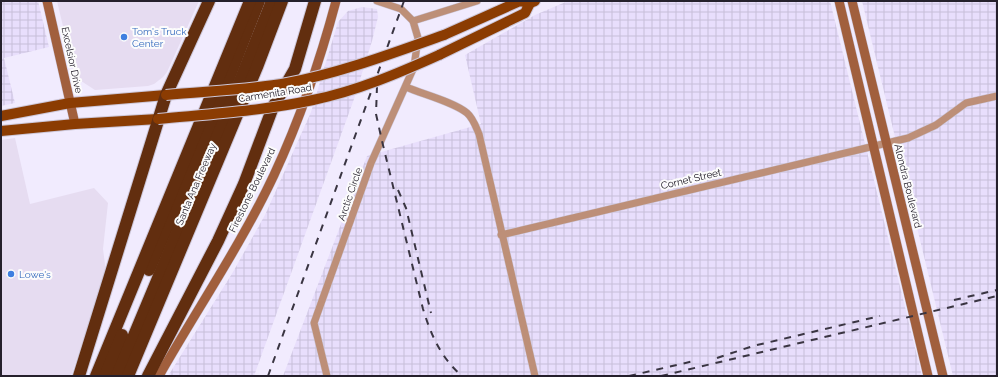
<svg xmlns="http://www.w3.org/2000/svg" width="998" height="377" font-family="Raleway,sans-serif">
  <defs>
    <pattern id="industrial-grid" width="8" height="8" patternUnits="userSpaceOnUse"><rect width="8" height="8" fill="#e8defc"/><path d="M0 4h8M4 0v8" fill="none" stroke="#c7bed8"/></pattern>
  </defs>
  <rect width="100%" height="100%" fill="#f1ebfe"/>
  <g fill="#e6dcf1">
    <polygon points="57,1 199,1 167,72 163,77 154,84 148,86 95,90 75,77"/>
    <polygon points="15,138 30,204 94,188 108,203 103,249 106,272 71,376 1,376 1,140"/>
  </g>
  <g fill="url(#industrial-grid)">
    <polygon points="1,1 38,1 49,47 4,58 15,103 1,106"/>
    <polygon points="568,1 830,1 922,376 283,376 367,156 481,124 465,55 535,15"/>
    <polygon points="862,1 997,1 997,376 953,376"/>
    <polygon points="362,7 377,9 378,17 372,41 354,99 254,376 168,376 233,272 265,215 311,112 338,22 348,11"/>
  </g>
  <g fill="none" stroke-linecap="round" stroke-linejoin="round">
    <g stroke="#ccc6d8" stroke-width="8">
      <g id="street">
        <polyline points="413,21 477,1"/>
        <path d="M 406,87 C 422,94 454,102 467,113 C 473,118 476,127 479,134 L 535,376"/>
        <polyline points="501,235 908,138 936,125 966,103 997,96"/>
        <polyline points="327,376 314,323 371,163 414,67 418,38 413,21 401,9 377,1"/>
      </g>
    </g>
    <g stroke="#ccc6d8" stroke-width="10">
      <g id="secondary">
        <polyline points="47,1 75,124"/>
        <polyline points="839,1 928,376"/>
        <polyline points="852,1 943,376"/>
        <path d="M 159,376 C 197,309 241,245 274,175 C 300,119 320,61 336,1"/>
      </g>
    </g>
    <g stroke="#ccc6d8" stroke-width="12">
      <g id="primary">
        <polyline points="444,35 520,1 530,3 535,1"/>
        <polyline points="439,55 525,13 530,3"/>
        <polyline points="1,116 70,103 166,95"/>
        <polyline points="1,131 75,124 158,119"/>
      </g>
    </g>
    <g stroke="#ccc6d8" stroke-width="14">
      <g id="highway">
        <polyline points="149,270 210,126 259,1"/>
        <polyline points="79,376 166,95 209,1"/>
        <polyline points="96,376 250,1"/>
        <polyline points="105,376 122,335"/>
        <polyline points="117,376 223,123 272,1"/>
        <polyline points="128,376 257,67 282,1"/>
        <polyline points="148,376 218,241 244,184 273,107 295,69 315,1"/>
      </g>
    </g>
    <use href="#street" stroke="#bd8f78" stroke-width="7"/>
    <use href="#secondary" stroke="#a15f3d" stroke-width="9"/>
    <use href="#primary" stroke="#8b3c02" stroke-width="10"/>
    <use href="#highway" stroke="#622e0f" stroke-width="12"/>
    <g stroke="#3a3542" stroke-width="2" stroke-dasharray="7 7" stroke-linecap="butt">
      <path d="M 377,86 L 376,114 L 382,141 L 423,309 C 431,335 441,358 462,376"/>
      <polyline points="398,190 406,208 431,313"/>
      <polyline points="954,300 997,290"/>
      <polyline points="717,358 753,346 880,316"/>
      <polyline points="268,376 404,1"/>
      <polyline points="629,376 694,361"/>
      <polyline points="661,376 997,296"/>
    </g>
    <g stroke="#ccc6d8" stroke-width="12" stroke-linecap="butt">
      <g id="primary-bridge">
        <path d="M 166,95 C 207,91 248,90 287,83 C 341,73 393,53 444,35"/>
        <path d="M 158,119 C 210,114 262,111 313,100 C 357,91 399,73 439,55"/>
      </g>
    </g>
    <use href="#primary-bridge" stroke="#8b3c02" stroke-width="10"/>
  </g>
  <g fill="#3f7fe0" stroke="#fcfcfc" stroke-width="1.5">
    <circle cx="124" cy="37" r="4"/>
    <circle cx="11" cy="274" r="4"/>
  </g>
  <g text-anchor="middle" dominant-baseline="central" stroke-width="4" stroke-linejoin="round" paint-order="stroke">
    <g font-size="10" fill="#366cbe" stroke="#fcfcfc" text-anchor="start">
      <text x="132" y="31">Tom's Truck<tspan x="132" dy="12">Center</tspan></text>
      <text x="19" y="274">Lowe's</text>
    </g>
    <g font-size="10" fill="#25202c" stroke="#fcfcfc">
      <text transform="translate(72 60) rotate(78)">Excelsior Drive</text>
      <text transform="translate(275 93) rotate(-9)">Carmenita Road</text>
      <text transform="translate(691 179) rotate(-13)">Cornet Street</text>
      <text transform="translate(196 184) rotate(-67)">Santa Ana Freeway</text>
      <text transform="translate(908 186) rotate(76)">Alondra Boulevard</text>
      <text transform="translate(252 190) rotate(-64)">Firestone Boulevard</text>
      <text transform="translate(350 194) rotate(-71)">Arctic Circle</text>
    </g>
  </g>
  <rect width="998" height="377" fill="none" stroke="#25202c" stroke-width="4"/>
</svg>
